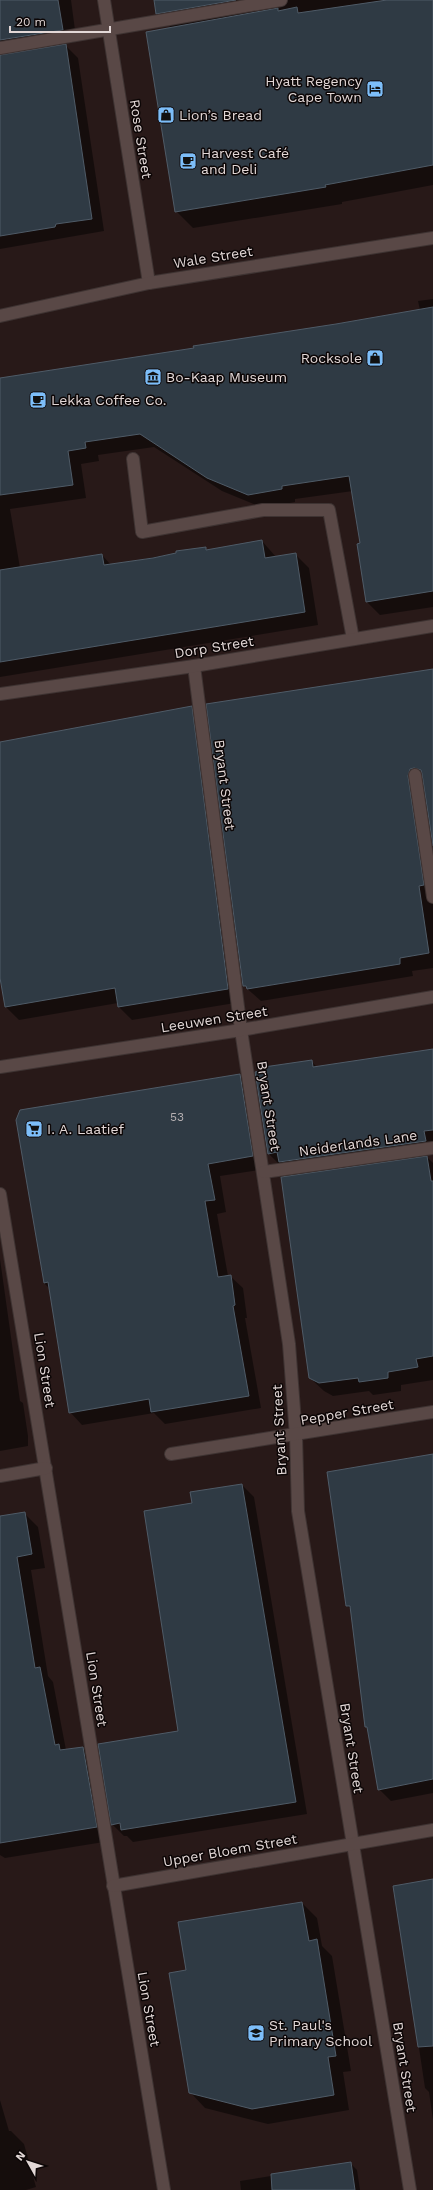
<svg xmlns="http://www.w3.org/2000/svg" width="433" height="2190" font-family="'Work Sans',sans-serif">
  <rect width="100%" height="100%" fill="#281918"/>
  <g fill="#0007">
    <polygon points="0,0 71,0 75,30 73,30 75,42 7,53 7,55 65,45 78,58 104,231 0,249"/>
    <polygon points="155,0 433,0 433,185 342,202 342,204 193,228 176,211 172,29 157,13"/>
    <polygon points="433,299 433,607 380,615 367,602 358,545 362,544 353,491 295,499 295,502 263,508 222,491 154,447 98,455 99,461 81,464 86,498 10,509 20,568 102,555 111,565 205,548 208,551 262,541 276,557 295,554 309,568 318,625 0,677 0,381 420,310 418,301"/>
    <polygon points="433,670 433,839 425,781 420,790 433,877 433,968 412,971 413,976 261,1001 244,986"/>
    <polygon points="191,707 204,720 241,1002 132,1020 119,1007 118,1003 19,1020 6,1007 0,981 0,744"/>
    <polygon points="433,1050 433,1153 280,1165 268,1153 311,1061 317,1067"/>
    <polygon points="240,1075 252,1088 265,1169 220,1176 226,1212 217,1214 228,1276 230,1276 243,1288 247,1318 245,1318 261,1408 165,1424 154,1413 82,1425 70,1412 50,1289 44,1283"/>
    <polygon points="427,1157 433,1163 433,1380 401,1385 401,1391 373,1395 369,1391 333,1396 324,1391 310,1378"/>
    <polygon points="0,1259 20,1401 23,1403 28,1436 28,1446 0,1451"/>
    <polygon points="433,1456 433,1793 391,1801 379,1789 368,1729 366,1726 351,1609 347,1606"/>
    <polygon points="242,1485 254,1497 307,1814 133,1842 127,1836 124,1836 112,1824 180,1732 193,1504"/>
    <polygon points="24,1513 38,1527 45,1568 31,1570 48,1676 53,1682 66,1750 83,1748 97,1761 110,1841 5,1858 0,1855 0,1517"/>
    <polygon points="433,1881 433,2120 429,2092 425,2088 395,1887"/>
    <polygon points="302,1903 317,1918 322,1946 332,1956 351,2071 343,2072 349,2110 268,2124 205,2108 190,2092 187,1971"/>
    <polygon points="0,2100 9,2131 11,2131 24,2144 36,2187 26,2190 0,2190"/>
    <polygon points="350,2163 357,2170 360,2190 241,2190 240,2181"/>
  </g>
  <g fill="#2f3a44" stroke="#4f5b67">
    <polygon points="0,0 58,0 63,30 0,40"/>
    <polygon points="154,0 236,0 156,14"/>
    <polygon points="387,0 433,0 433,165 325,185 326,187 175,212 146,32 278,8 278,11 297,7 298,13"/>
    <polygon points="66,44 92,219 56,224 55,227 0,236 0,55"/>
    <polygon points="433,307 433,591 366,602 357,544 360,543 349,476 282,486 282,489 248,495 207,478 140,434 85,442 86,448 68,451 73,485 0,495 0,378 194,348 193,346 336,324"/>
    <polygon points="262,540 265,558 296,553 305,612 0,662 0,570 102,554 104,565 153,558 176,553 176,551 206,547 206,550"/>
    <polygon points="433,669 433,846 422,774 421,770 414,768 410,769 408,776 424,885 419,886 429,953 400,958 400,964 247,989 246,986 243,986 206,704"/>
    <polygon points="192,706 228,989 118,1007 115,988 5,1007 0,978 0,742"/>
    <polygon points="433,1049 433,1130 424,1131 426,1141 279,1162 277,1152 268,1154 255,1072 264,1070 264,1067 312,1060 313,1067"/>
    <polygon points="240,1074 253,1156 208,1164 215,1200 205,1201 218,1277 231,1275 235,1305 233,1306 249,1396 151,1412 149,1399 69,1413 48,1282 44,1283 16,1120 20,1110"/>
    <polygon points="427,1156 431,1181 433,1181 433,1356 416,1359 418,1367 388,1372 388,1378 359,1382 358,1378 319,1383 309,1378 281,1177"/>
    <polygon points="433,1454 433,1779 378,1790 367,1727 365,1727 350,1606 346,1606 327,1472"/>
    <polygon points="242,1484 296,1802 121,1830 120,1823 111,1825 98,1744 178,1731 144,1511 192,1503 190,1492"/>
    <polygon points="25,1512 32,1554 17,1557 35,1668 40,1667 55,1745 59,1744 60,1750 83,1747 97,1827 0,1843 0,1516"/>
    <polygon points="433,1879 433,2046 418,2047 393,1886"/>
    <polygon points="302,1902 309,1941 317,1939 336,2056 328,2057 334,2095 252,2109 189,2093 169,1973 186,1970 178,1922"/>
    <polygon points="351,2162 355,2190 272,2190 271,2174"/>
  </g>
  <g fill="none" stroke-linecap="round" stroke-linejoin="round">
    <g stroke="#3e3332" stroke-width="14">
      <g id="lane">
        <polyline points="133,459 142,532 263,510 329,510 353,639"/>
        <polyline points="415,775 433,897"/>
      </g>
    </g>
    <g stroke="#3e3332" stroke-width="14">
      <g id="street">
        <polyline points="104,0 149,283"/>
        <polyline points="0,48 281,0"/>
        <polyline points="0,316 149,283 433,238"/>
        <polyline points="194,666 241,1030 289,1344 296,1436 298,1511 410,2190"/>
        <polyline points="0,694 194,666 433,626"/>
        <polyline points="0,1067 241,1030 433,997"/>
        <polyline points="264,1172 433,1148"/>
        <polyline points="0,1194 164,2190"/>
        <polyline points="171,1454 433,1412"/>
        <polyline points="0,1476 46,1468"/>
        <polyline points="113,1886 433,1830"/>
      </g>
    </g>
    <use href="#lane" stroke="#594846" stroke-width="12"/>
    <use href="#street" stroke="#594846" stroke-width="12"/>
  </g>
  <defs>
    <g id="hotel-square" transform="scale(0.9)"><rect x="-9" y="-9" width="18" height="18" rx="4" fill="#7dbef9" stroke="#0c0606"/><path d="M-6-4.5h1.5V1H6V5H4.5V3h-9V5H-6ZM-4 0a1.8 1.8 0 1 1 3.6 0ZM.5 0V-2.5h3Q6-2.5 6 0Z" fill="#111"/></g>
    <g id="shop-square" transform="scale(0.9)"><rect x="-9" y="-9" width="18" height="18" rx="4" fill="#7dbef9" stroke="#0c0606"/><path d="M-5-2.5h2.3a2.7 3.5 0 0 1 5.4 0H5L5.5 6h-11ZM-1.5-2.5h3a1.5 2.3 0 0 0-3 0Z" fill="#111"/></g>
    <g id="cafe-square" transform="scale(0.9)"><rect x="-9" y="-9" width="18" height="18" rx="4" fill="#7dbef9" stroke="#0c0606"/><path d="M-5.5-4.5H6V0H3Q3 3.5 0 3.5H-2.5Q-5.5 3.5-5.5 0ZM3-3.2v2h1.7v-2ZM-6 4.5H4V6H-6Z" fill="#111"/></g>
    <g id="museum-square" transform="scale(0.9)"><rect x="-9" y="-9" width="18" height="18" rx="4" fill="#7dbef9" stroke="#0c0606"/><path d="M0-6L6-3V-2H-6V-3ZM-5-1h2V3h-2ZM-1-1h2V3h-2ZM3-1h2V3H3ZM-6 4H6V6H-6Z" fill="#111"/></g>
    <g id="supermarket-square" transform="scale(0.9)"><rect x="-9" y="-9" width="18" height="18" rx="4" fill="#7dbef9" stroke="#0c0606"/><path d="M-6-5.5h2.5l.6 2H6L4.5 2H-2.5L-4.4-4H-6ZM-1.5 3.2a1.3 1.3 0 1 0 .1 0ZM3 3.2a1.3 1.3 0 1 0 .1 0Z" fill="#111"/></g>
    <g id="school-square" transform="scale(0.9)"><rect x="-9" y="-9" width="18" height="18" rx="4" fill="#7dbef9" stroke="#0c0606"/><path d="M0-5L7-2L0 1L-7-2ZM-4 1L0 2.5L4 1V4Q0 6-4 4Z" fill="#111"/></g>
  </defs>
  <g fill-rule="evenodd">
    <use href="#hotel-square" x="375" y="89"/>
    <use href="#shop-square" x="166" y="115"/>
    <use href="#cafe-square" x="188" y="161"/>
    <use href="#shop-square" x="375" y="358"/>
    <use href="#museum-square" x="153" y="377"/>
    <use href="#cafe-square" x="38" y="400"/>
    <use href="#supermarket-square" x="34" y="1129"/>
    <use href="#school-square" x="256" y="2033"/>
  </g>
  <g text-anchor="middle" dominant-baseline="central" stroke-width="3" stroke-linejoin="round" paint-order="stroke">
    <g font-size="12" fill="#b6b0b2">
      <text x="177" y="1117">53</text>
    </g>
    <g font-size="14" fill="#e3d8d7" stroke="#0c0606" text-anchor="start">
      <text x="362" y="81" text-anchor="end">Hyatt Regency<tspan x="362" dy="16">Cape Town</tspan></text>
      <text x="179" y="115">Lion’s Bread</text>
      <text x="201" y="153">Harvest Café<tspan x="201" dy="16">and Deli</tspan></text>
      <text x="362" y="358" text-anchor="end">Rocksole</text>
      <text x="166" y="377">Bo-Kaap Museum</text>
      <text x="51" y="400">Lekka Coffee Co.</text>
      <text x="47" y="1129">I. A. Laatief</text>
      <text x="269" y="2025">St. Paul's<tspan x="269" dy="16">Primary School</tspan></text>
    </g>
    <g font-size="14" fill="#e3d8d7" stroke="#0c0606">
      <text transform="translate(141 139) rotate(81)">Rose Street</text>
      <text transform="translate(213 257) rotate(-9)">Wale Street</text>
      <text transform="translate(214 647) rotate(-9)">Dorp Street</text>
      <text transform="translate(225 785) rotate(83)">Bryant Street</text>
      <text transform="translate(214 1019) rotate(-9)">Leeuwen Street</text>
      <text transform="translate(269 1106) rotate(81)">Bryant Street</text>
      <text transform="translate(358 1143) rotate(-8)">Neiderlands Lane</text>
      <text transform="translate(45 1370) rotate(81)">Lion Street</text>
      <text transform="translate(347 1412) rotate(-10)">Pepper Street</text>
      <text transform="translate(279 1430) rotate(-93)">Bryant Street</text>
      <text transform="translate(97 1689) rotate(81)">Lion Street</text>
      <text transform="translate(352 1748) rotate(81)">Bryant Street</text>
      <text transform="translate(230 1850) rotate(-10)">Upper Bloem Street</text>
      <text transform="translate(149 2009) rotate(80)">Lion Street</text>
      <text transform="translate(405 2067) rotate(81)">Bryant Street</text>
    </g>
  </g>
  <g transform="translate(28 2162) rotate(309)" stroke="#0c0606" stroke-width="3" paint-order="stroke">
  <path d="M0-3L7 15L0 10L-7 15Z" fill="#e3d8d7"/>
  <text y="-6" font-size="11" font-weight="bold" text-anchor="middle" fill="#e3d8d7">N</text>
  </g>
  <path d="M10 26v6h100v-6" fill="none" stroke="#e3d8d7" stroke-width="2"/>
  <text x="16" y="26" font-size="12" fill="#e3d8d7" stroke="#0c0606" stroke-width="3" paint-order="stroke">20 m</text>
</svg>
